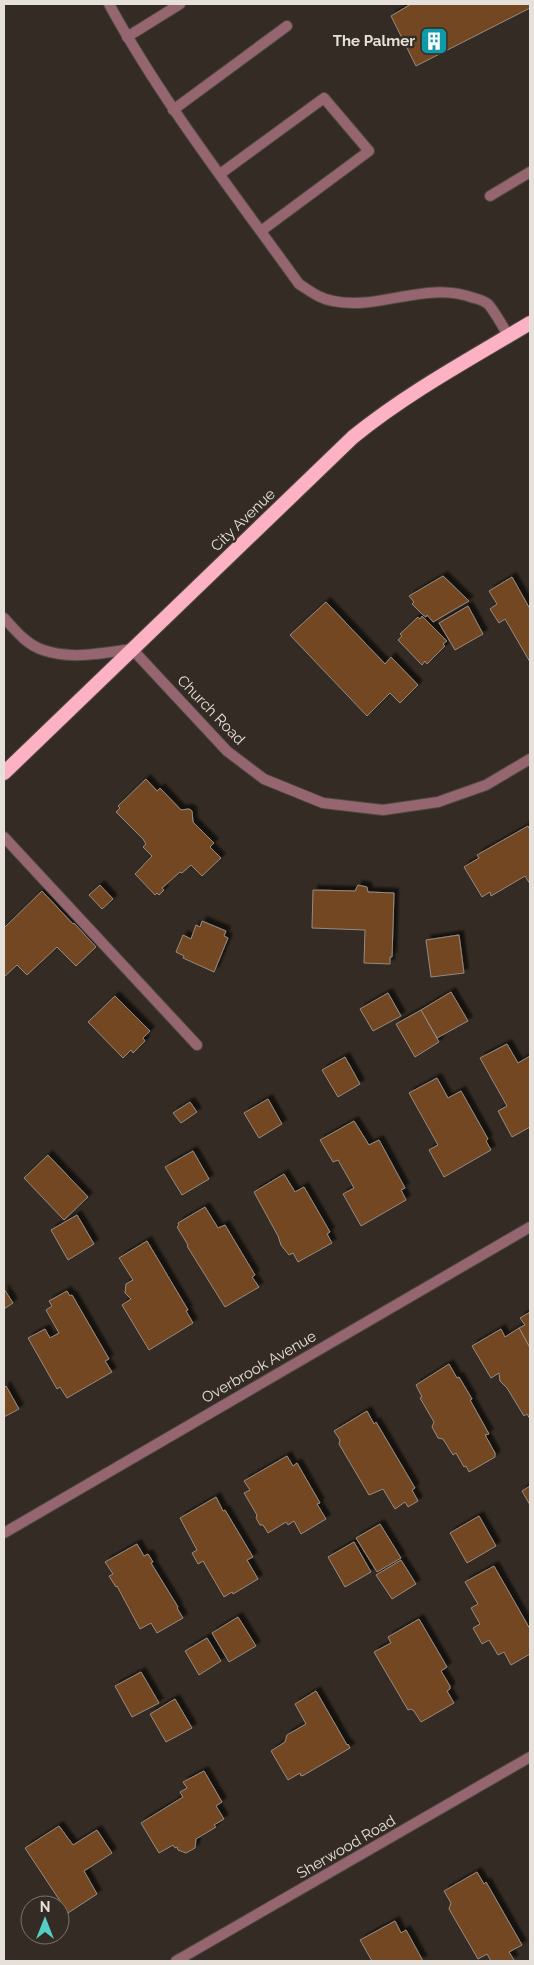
<svg xmlns="http://www.w3.org/2000/svg" width="534" height="1965" font-family="Raleway,sans-serif">
  <defs>
    <filter id="shadow"><feDropShadow dx="4.5" dy="-4.5" stdDeviation="1" flood-color="#0009"/></filter>
  </defs>
  <rect width="100%" height="100%" fill="#342c24"/>
  <g fill="#724620" stroke="#968b82" filter="url(#shadow)">
    <polygon points="411,4 530,4 530,8 416,66 391,16"/>
    <polygon points="443,576 469,601 433,622 427,615 426,617 423,615 412,604 414,602 409,596"/>
    <polygon points="512,577 530,609 530,662 505,619 499,623 490,609 497,604 489,591"/>
    <polygon points="326,602 385,664 391,657 418,685 400,703 390,693 367,716 290,635"/>
    <polygon points="468,606 483,634 455,650 439,623"/>
    <polygon points="422,616 447,641 443,644 445,646 427,664 425,661 422,665 398,640 402,636 400,634 418,617 420,619"/>
    <polygon points="146,779 157,791 160,788 181,810 189,809 192,811 193,822 214,843 210,847 221,858 202,876 191,865 182,873 180,872 162,888 164,890 159,895 157,893 155,895 135,874 152,856 143,847 146,844 143,839 116,812 120,808 118,806"/>
    <polygon points="528,826 530,830 530,884 525,876 491,896 490,892 482,897 464,867 479,858 477,855"/>
    <polygon points="100,885 113,899 102,909 89,895"/>
    <polygon points="358,885 367,887 368,892 394,893 392,957 390,957 390,964 364,963 365,930 312,928 313,890 355,891"/>
    <polygon points="42,891 73,924 74,923 96,947 76,966 57,947 27,975 17,965 4,977 4,928"/>
    <polygon points="202,921 226,931 224,936 228,938 214,972 183,958 184,956 176,952 183,935 191,939 196,925 200,927"/>
    <polygon points="459,935 464,973 431,977 426,940"/>
    <polygon points="451,992 468,1021 437,1038 421,1010"/>
    <polygon points="388,993 401,1016 373,1031 360,1009"/>
    <polygon points="115,996 150,1031 143,1038 145,1041 133,1053 131,1050 123,1058 88,1022"/>
    <polygon points="421,1010 439,1042 415,1057 396,1024"/>
    <polygon points="507,1044 518,1063 530,1056 530,1127 512,1137 498,1111 507,1106 480,1058"/>
    <polygon points="345,1057 360,1084 338,1097 322,1070"/>
    <polygon points="437,1078 448,1098 461,1091 488,1139 486,1141 491,1150 444,1177 429,1150 438,1145 409,1093"/>
    <polygon points="268,1099 282,1124 259,1138 244,1113"/>
    <polygon points="190,1102 197,1112 181,1123 173,1113"/>
    <polygon points="354,1121 369,1145 379,1140 405,1188 401,1190 406,1200 361,1226 343,1194 354,1188 338,1160 333,1162 320,1140"/>
    <polygon points="193,1151 209,1179 182,1195 165,1167"/>
    <polygon points="48,1155 88,1197 64,1220 24,1178"/>
    <polygon points="284,1174 295,1192 304,1187 330,1232 327,1234 332,1243 298,1262 293,1253 289,1255 281,1245 278,1236 254,1192"/>
    <polygon points="205,1207 218,1228 225,1225 255,1275 252,1277 259,1287 225,1307 187,1246 188,1245 177,1227 179,1225 178,1223"/>
    <polygon points="77,1215 94,1244 68,1260 51,1230"/>
    <polygon points="147,1241 188,1310 186,1311 193,1323 149,1350 122,1305 131,1299 125,1293 126,1284 133,1280 119,1258"/>
    <polygon points="4,1289 13,1303 4,1309"/>
    <polygon points="67,1291 70,1296 72,1295 109,1359 105,1361 112,1372 67,1398 60,1387 57,1389 28,1338 45,1329 50,1338 59,1333 46,1310 52,1306 49,1301"/>
    <polygon points="530,1312 530,1348 519,1328 525,1325 520,1318"/>
    <polygon points="519,1328 530,1348 530,1419 527,1414 524,1416 507,1388 500,1381 499,1373 491,1378 472,1346 501,1329 505,1337"/>
    <polygon points="449,1364 457,1378 459,1377 472,1399 470,1400 489,1434 485,1435 495,1453 495,1457 469,1472 466,1466 464,1467 456,1453 453,1455 443,1439 438,1438 432,1427 434,1422 420,1398 422,1397 416,1385"/>
    <polygon points="6,1386 19,1409 4,1417 4,1388"/>
    <polygon points="367,1411 374,1424 376,1422 415,1488 412,1490 418,1501 408,1507 405,1502 395,1509 383,1489 369,1495 339,1444 340,1440 334,1431"/>
    <polygon points="287,1456 293,1466 297,1463 320,1503 317,1504 326,1519 301,1534 294,1521 288,1525 286,1522 268,1533 263,1525 260,1525 256,1518 257,1515 244,1493 250,1490 244,1481"/>
    <polygon points="530,1486 530,1505 522,1491"/>
    <polygon points="216,1497 223,1511 225,1510 253,1557 247,1560 258,1579 233,1594 232,1592 224,1597 203,1561 198,1564 192,1553 197,1550 180,1518"/>
    <polygon points="479,1516 496,1546 467,1563 450,1533"/>
    <polygon points="380,1524 401,1558 377,1572 356,1538"/>
    <polygon points="354,1542 371,1572 345,1587 328,1557"/>
    <polygon points="137,1544 144,1556 148,1554 153,1562 151,1563 178,1607 177,1608 183,1618 157,1633 151,1623 140,1629 117,1586 116,1587 109,1576 113,1574 105,1562"/>
    <polygon points="401,1560 416,1584 392,1599 376,1575"/>
    <polygon points="494,1566 530,1629 530,1654 511,1665 504,1652 498,1655 489,1640 482,1644 473,1628 480,1624 471,1608 478,1604 465,1582"/>
    <polygon points="238,1617 256,1646 229,1662 212,1633"/>
    <polygon points="419,1619 447,1667 441,1671 450,1686 450,1689 447,1691 454,1703 421,1722 414,1711 411,1709 408,1710 374,1652 391,1643 388,1637"/>
    <polygon points="207,1638 221,1661 199,1675 185,1651"/>
    <polygon points="141,1672 159,1703 132,1717 115,1686"/>
    <polygon points="316,1691 347,1745 348,1744 350,1748 304,1775 301,1776 300,1773 288,1780 271,1751 285,1742 287,1735 306,1724 295,1704"/>
    <polygon points="175,1699 192,1728 166,1742 150,1714"/>
    <polygon points="204,1771 222,1802 216,1806 224,1819 214,1825 216,1827 196,1839 195,1848 186,1853 178,1850 177,1847 175,1848 173,1845 159,1853 141,1823 183,1797 180,1792 187,1788 183,1782"/>
    <polygon points="59,1826 73,1845 97,1830 112,1853 84,1871 97,1894 68,1913 25,1848"/>
    <polygon points="477,1872 484,1884 486,1882 522,1945 509,1952 514,1960 512,1961 491,1961 487,1954 478,1959 449,1909 451,1903 444,1891"/>
    <polygon points="395,1921 401,1933 406,1930 423,1961 372,1961 360,1940"/>
  </g>
  <g fill="none" stroke-linecap="round" stroke-linejoin="round">
    <g stroke="#504941" stroke-width="12">
      <g id="service">
        <path d="M 109,4 C 163,103 233,192 299,284 C 310,291 320,299 333,301 C 381,311 424,280 474,298 C 478,299 484,301 488,304 C 496,313 502,326 509,336"/>
        <polyline points="127,37 180,4"/>
        <polyline points="173,110 287,26"/>
        <polyline points="220,174 324,98 369,151 261,231"/>
        <polyline points="490,196 530,172"/>
        <path d="M 4,618 C 15,630 27,645 43,650 C 71,660 104,653 132,649"/>
        <polyline points="4,837 197,1045"/>
      </g>
    </g>
    <g stroke="#504941" stroke-width="12">
      <g id="minor">
        <polyline points="132,649 227,751 264,779 323,803 383,810 438,802 486,785 530,759"/>
        <polyline points="4,1533 530,1227"/>
        <polyline points="176,1961 530,1757"/>
      </g>
    </g>
    <g stroke="#504941" stroke-width="16">
      <path id="trunk" d="M 4,773 L 353,437 C 407,393 470,359 530,323"/>
    </g>
    <use href="#service" stroke="#956670" stroke-width="10"/>
    <use href="#minor" stroke="#956670" stroke-width="10"/>
    <use href="#trunk" stroke="#fcb2c3" stroke-width="14"/>
  </g>
  <defs>
    <g id="building-square" transform="scale(1.4375)"><rect x="-9" y="-9" width="18" height="18" rx="4" fill="#0f9aa8" stroke="#342c24"/><path d="M-4-6H4V6H1V3H-1V6H-4ZM-2.5-4.3h1.7v1.8h-1.7ZM.8-4.3h1.7v1.8H.8ZM-2.5-1h1.7V.8h-1.7ZM.8-1h1.7V.8H.8Z" fill="#fff"/></g>
  </defs>
  <g fill-rule="evenodd">
    <use href="#building-square" x="434" y="41"/>
  </g>
  <g text-anchor="middle" dominant-baseline="central" stroke-width="4.5" stroke-linejoin="round" paint-order="stroke">
    <g font-size="15" font-weight="bold" fill="#e5e0da" stroke="#342c24" text-anchor="end">
      <text x="415" y="41">The Palmer</text>
    </g>
    <g font-size="15" fill="#e5e0da" stroke="#342c24">
      <text transform="translate(243 520) rotate(-44)">City Avenue</text>
      <text transform="translate(211 710) rotate(46)">Church Road</text>
      <text transform="translate(259 1367) rotate(-30)">Overbrook Avenue</text>
      <text transform="translate(346 1847) rotate(-30)">Sherwood Road</text>
    </g>
  </g>
  <rect width="534" height="1965" fill="none" stroke="#e5e0da" stroke-width="10"/>
  <g transform="translate(45 1920)"><circle r="24" fill="#342c24" stroke="#7b746d"/>
  <path d="M0-4L9 19L0 12L-9 19Z" fill="#55cec5"/>
  <text y="-8" font-size="14" font-weight="bold" text-anchor="middle" fill="#e5e0da">N</text>
  </g>
</svg>
